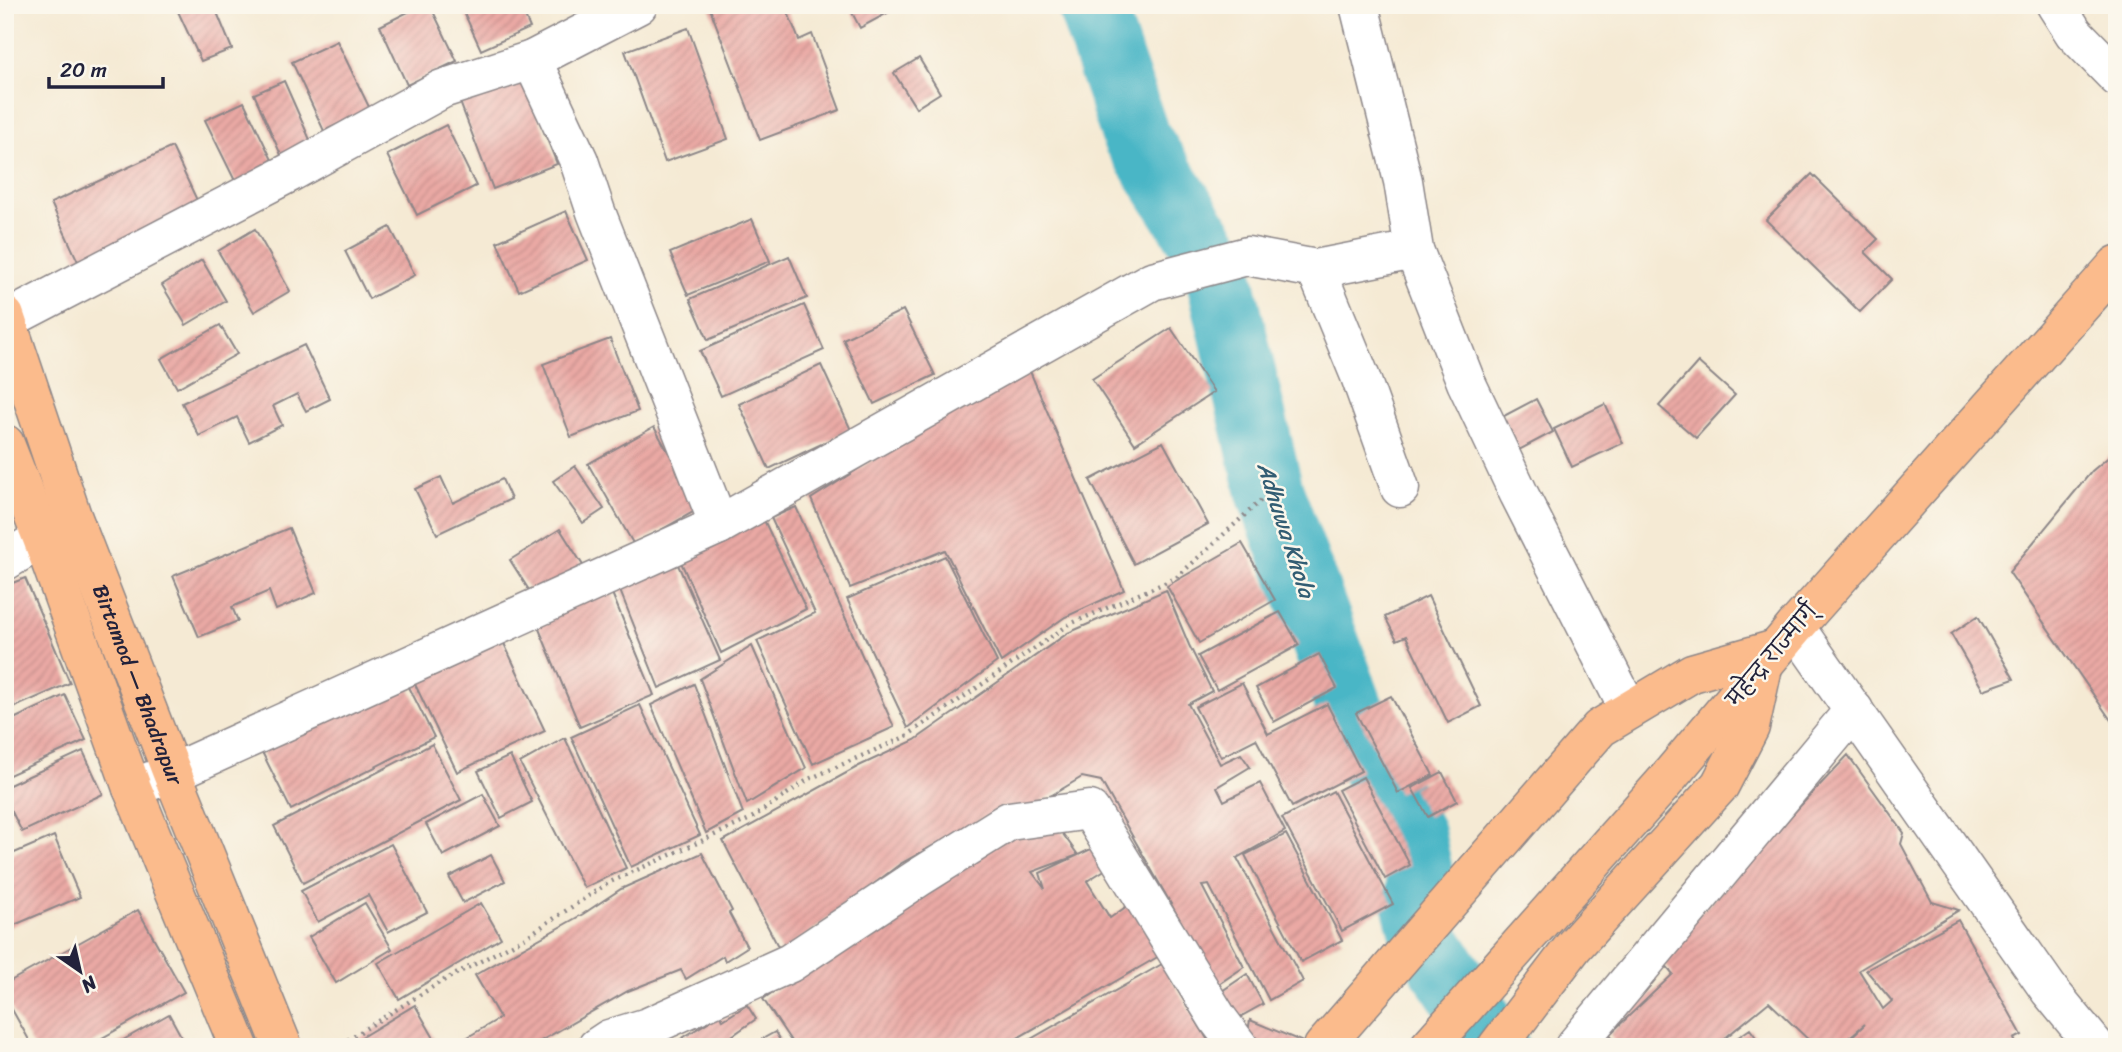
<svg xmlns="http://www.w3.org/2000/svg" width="2122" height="1052" font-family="Sriracha,'Playpen Sans Deva',sans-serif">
  <defs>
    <pattern id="building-hatch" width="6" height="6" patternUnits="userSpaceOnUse" patternTransform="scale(1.75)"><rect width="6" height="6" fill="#eaa9a4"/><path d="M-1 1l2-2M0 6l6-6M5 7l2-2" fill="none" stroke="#c8918e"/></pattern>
  </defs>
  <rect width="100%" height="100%" fill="#fbf7ec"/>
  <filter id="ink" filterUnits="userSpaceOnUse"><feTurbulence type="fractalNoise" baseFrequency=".0143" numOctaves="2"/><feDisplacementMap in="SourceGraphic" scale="14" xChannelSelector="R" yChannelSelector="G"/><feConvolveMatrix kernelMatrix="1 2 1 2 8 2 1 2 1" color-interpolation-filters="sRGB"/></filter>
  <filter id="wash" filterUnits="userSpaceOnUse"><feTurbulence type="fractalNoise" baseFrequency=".00686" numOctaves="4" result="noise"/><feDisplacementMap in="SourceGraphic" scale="28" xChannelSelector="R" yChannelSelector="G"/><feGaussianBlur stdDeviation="1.57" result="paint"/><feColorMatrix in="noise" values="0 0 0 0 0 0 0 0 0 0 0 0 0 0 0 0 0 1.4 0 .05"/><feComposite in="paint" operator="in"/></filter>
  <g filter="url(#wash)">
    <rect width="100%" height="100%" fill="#f5ead4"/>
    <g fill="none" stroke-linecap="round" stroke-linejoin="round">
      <polyline stroke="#4ab6c6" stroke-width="68" points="1091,5 1136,137 1216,262 1270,492 1356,725 1382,783 1411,834 1421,882 1417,910 1425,939 1487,1032 1495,1047"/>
    </g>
    <g id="blocks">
      <g fill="url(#building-hatch)">
        <polygon points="175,5 214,5 232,49 201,61"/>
        <polygon points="422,5 430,5 457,61 407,85 380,26"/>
        <polygon points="463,5 520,5 530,28 481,50 461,6"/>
        <polygon points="711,5 785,5 799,40 812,34 840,110 760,140 709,6"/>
        <polygon points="848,5 902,5 860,28"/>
        <polygon points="688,28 728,139 665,162 625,51"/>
        <polygon points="337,41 370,109 324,131 292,62"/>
        <polygon points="919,58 940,93 916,108 894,73"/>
        <polygon points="522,77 557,164 493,189 460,102"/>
        <polygon points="284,81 311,142 281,155 254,94"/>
        <polygon points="244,102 275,166 237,185 205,120"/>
        <polygon points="446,125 476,186 417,215 387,155"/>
        <polygon points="172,147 202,211 81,268 51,203"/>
        <polygon points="1812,174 1878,239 1865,252 1892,279 1860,312 1766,220"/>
        <polygon points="566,211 588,260 519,291 497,242"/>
        <polygon points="752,219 770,261 688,295 670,253"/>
        <polygon points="390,227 415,275 369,299 345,251"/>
        <polygon points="255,229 290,291 254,312 218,251"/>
        <polygon points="789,256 807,298 708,340 690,299"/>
        <polygon points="202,260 226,301 186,325 162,285"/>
        <polygon points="804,305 824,350 721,396 700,351"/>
        <polygon points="903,310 935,375 874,404 843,339"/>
        <polygon points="220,325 237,354 177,388 161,359"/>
        <polygon points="1171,328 1214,392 1135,444 1092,379"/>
        <polygon points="610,339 638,411 571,437 543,364"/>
        <polygon points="304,345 330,399 306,411 297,394 273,406 282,425 249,442 237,417 199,436 182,403"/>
        <polygon points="1026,362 1124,590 1065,617 1001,662 945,550 850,588 811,499"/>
        <polygon points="1698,362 1735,395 1696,438 1659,406"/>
        <polygon points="821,365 851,430 769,469 739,404"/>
        <polygon points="1536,399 1553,432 1519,450 1502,417"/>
        <polygon points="1605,404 1623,443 1572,467 1554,429"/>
        <polygon points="654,427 700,508 634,545 588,464"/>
        <polygon points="1163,442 1208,524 1134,564 1090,480"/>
        <polygon points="2117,450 2117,729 2009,572 2092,471"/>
        <polygon points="575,466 604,509 583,523 553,481"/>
        <polygon points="441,477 453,503 502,479 511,499 437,534 415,489"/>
        <polygon points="796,507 894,727 813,764 757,641 815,613 771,518"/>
        <polygon points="763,518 806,609 721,653 680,560"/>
        <polygon points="289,528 316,593 276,610 269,591 232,607 238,621 199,637 173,576"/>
        <polygon points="560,529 584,567 534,598 510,560"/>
        <polygon points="1242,543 1275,600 1199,643 1167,586"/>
        <polygon points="945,556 997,662 908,728 847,599"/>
        <polygon points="675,558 720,660 659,688 617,583"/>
        <polygon points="25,578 70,683 15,707 5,685 5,586"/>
        <polygon points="609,586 654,695 580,727 534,617"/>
        <polygon points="1166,590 1189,645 1212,691 1188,704 1220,764 1241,754 1250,767 1217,787 1224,801 1260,783 1285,831 1237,858 1303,981 1269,1000 1209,885 1202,886 1244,967 1217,985 1101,781 1082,777 1032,807 1001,808 900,864 782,954 723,841 859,766 915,740 1068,633"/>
        <polygon points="1428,596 1481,706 1448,723 1406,636 1397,640 1385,617"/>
        <polygon points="1280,612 1299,645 1217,690 1198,656"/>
        <polygon points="1978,616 2014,679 1983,690 1951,634"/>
        <polygon points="501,637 545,731 457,772 412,678"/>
        <polygon points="752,646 806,768 747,804 700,679"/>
        <polygon points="1319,654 1337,688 1274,722 1256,688"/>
        <polygon points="405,679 434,737 291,810 262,752"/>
        <polygon points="1242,683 1268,734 1327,704 1361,771 1292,807 1256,739 1221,757 1195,707"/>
        <polygon points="694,684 743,813 706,833 651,705"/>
        <polygon points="65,695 86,740 5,777 5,723"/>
        <polygon points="1391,696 1433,775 1398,793 1356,713"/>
        <polygon points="640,705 700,835 631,867 571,737"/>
        <polygon points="565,738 626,868 584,888 520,763"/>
        <polygon points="432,744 461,800 303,883 274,826"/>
        <polygon points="83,751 103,794 22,832 5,798 5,787"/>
        <polygon points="1848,755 1904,833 1901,844 1932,902 1959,910 1859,970 1883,1009 1892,1001 1866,970 1958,920 2022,1035 2014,1039 2018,1047 1841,1047 1865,1024 1838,1047 1816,1047 1769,1002 1724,1039 1728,1044 1750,1029 1763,1047 1618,1047 1610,1034 1673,974 1659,957"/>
        <polygon points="510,756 532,802 501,818 478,771"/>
        <polygon points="1442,772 1457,801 1428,817 1412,788"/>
        <polygon points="1363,777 1410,865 1385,879 1338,790"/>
        <polygon points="1333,791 1393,904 1342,931 1282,818"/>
        <polygon points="483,794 500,826 443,856 426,824"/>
        <polygon points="1060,830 1078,855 1032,872 1045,889 1040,873 1091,849 1111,866 1087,881 1110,918 1130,904 1161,955 1002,1047 795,1047 763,999 885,914 1008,837"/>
        <polygon points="1286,834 1342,940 1301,962 1245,855"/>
        <polygon points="54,836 80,897 5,929 5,857"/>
        <polygon points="391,844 427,912 388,932 368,895 318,922 301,891"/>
        <polygon points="702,853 732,911 729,913 747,947 725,961 723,956 686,979 681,970 628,991 530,1047 451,1047 500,1018 475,975 583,914 621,889"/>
        <polygon points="491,855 505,881 463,903 449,877"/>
        <polygon points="365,903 392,949 336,983 309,937"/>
        <polygon points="481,903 501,938 399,999 378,963"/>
        <polygon points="138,910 184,992 86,1047 33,1047 5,997 5,984"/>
        <polygon points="1162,964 1212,1047 1017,1047"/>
        <polygon points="1247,974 1263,1004 1238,1018 1222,991"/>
        <polygon points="415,1005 439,1047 345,1047"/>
        <polygon points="747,1005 756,1019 732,1036 735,1047 668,1047 721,1014 723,1020"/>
        <polygon points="169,1014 187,1047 111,1047"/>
        <polygon points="1250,1020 1315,1047 1254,1047 1246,1044"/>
        <polygon points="775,1032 784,1047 748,1047"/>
      </g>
    </g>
  </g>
  <g filter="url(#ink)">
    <use href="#blocks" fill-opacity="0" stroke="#8c8688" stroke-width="2"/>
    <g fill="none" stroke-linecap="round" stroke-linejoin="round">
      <g stroke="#8c8688" stroke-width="41">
        <g id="minor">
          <polyline points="1359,5 1403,181 1414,250 1466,382 1519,494 1629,710"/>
          <polyline points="2056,5 2074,33 2117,77"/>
          <polyline points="532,60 579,161 596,212 719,525"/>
          <polyline points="1316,269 1360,376 1400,488"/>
          <polyline points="5,321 291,172 442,89 532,60 638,5"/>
          <polyline points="5,561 42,538"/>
          <polyline points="1795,627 2050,991 2096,1047"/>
          <polyline points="132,788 172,773 719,525 1152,281 1247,256 1316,269 1414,250"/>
          <polyline points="597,1047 609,1039 648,1027 790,963 918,878 1009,821 1090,810 1218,1019 1239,1047"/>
          <polyline points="1574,1047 1854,710"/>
        </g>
      </g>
      <g stroke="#8c8688" stroke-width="41">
        <g id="major">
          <path id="s1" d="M 5,316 L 72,516 L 172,773 L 283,1047"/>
          <polyline points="5,444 42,538 132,788 239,1047"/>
        </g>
      </g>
      <g stroke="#8c8688" stroke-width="41">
        <g id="highway">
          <polyline points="1323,1047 1600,728 1692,673 1776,649"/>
          <polyline points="1429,1047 1663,784 1795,627 2117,265"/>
          <polyline points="1497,1047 1573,947 1720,785 1750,727 1763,667"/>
        </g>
      </g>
      <polyline stroke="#8c8688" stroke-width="4.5" stroke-dasharray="2 5" stroke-linecap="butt" points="336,1047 439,983 526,937 608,883 750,819 809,779 905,737 1070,624 1176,578 1270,492"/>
      <use href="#minor" stroke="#fff" stroke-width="38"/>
      <use href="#major" stroke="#fbbb8c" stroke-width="38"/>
      <use href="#highway" stroke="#fbbb8c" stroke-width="38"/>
    </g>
  </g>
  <g text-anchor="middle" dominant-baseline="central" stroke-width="5" stroke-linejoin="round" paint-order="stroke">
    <g font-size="21" fill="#22223b" stroke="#fbf7ec">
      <text transform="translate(1772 655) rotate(-50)">महेन्द्र राज्मार्ग्</text>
      <text stroke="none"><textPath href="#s1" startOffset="392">Birtamod — Bhadrapur</textPath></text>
    </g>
    <g font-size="23" font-style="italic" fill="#325d73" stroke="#fbf7ec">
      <text transform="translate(1286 530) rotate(72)">Adhuwa Khola</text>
    </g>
  </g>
  <rect width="2122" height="1052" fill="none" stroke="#fbf7ec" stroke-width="28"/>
  <g transform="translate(80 971) rotate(146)" stroke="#fbf7ec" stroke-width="5" paint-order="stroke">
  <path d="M0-5L12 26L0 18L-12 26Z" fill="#22223b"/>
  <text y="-10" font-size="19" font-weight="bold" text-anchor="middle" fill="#22223b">N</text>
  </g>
  <path d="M49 77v10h114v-10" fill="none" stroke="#22223b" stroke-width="3.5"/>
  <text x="60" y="77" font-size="21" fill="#22223b" stroke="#fbf7ec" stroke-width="5" paint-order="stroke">20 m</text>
</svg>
